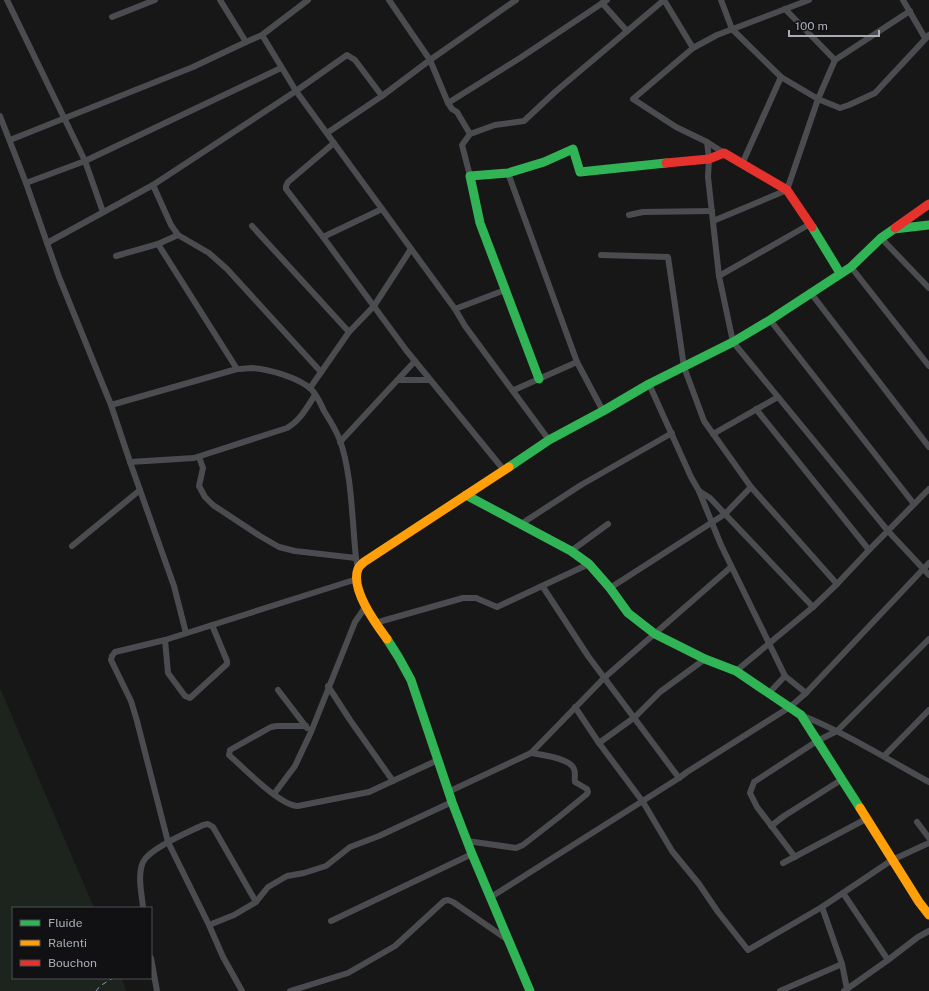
<svg xmlns="http://www.w3.org/2000/svg" width="929" height="991" font-family="'Public Sans',sans-serif">
  <rect width="100%" height="100%" fill="#171717"/>
  <polygon fill="#1d241e" points="0,688 94,908 13,908 13,978 122,978 126,991 0,991"/>
  <g fill="none" stroke-linecap="round" stroke-linejoin="round">
    <polyline stroke="#7f9bb3" stroke-width="1" stroke-dasharray="5 4" stroke-linecap="butt" points="96,991 100,986 113,978"/>
    <g stroke="#4b4c50" stroke-width="6">
      <polyline points="7,0 85,161 103,212"/>
      <polyline points="220,0 246,42"/>
      <polyline points="389,0 430,60 448,103 452,109 457,112 470,134 495,125 524,121 555,92 664,0"/>
      <polyline points="664,0 693,48"/>
      <polyline points="721,0 732,29 781,77 818,99 840,108 849,105 875,93 929,35"/>
      <polyline points="903,0 925,38"/>
      <polyline points="602,3 627,31"/>
      <polyline points="785,9 835,60"/>
      <polyline points="112,17 155,0"/>
      <polyline points="262,35 296,91 455,309 465,326 549,440"/>
      <polyline points="448,103 520,58 607,0"/>
      <polyline points="0,116 26,183 59,277 111,405 130,462 174,586 186,633"/>
      <polyline points="327,133 382,96 430,60 516,0"/>
      <polyline points="470,134 462,145 470,176"/>
      <polyline points="10,140 193,67 246,42 262,35 308,0"/>
      <polyline points="707,142 709,159 708,177 719,276 733,342 888,531 929,575"/>
      <polyline points="334,143 288,182 286,186 286,189 323,237 406,350 503,469"/>
      <polyline points="724,153 707,142 676,127 633,99 693,48 717,35 809,0"/>
      <polyline points="742,164 781,77"/>
      <polyline points="508,173 577,362 603,411"/>
      <polyline points="26,183 85,161 281,68"/>
      <polyline points="153,185 171,225 178,235 209,253 227,269 321,372"/>
      <polyline points="629,215 643,212 712,211"/>
      <polyline points="713,221 787,190 818,99 835,60 910,11"/>
      <polyline points="252,226 349,332"/>
      <polyline points="323,237 382,209"/>
      <polyline points="881,238 929,288"/>
      <polyline points="47,243 153,185 296,91 347,55 355,60 382,96"/>
      <polyline points="158,244 237,369"/>
      <polyline points="601,255 668,257 684,367 704,421 751,487 837,584"/>
      <polyline points="116,256 158,244 178,235"/>
      <polyline points="851,267 929,366"/>
      <polyline points="719,276 810,224"/>
      <polyline points="810,292 929,447"/>
      <polyline points="455,309 505,290"/>
      <polyline points="770,320 914,504"/>
      <polyline points="398,380 430,380"/>
      <polyline points="649,384 691,477 699,491 710,498 725,514 813,607"/>
      <polyline points="310,388 349,332 374,306 411,249"/>
      <polyline points="514,390 577,362"/>
      <path d="M 111,405 L 237,369 C 242,369 248,368 252,368 C 269,369 300,378 312,390 C 317,396 321,404 324,411 C 329,419 335,428 339,438 C 352,471 352,521 356,558 L 358,568"/>
      <polyline points="756,409 869,550"/>
      <polyline points="713,434 778,397"/>
      <polyline points="340,442 415,361"/>
      <polyline points="199,457 203,468 199,486 205,497 213,505 260,536 279,547 295,551 356,558"/>
      <path d="M 130,462 L 194,458 L 287,428 C 300,421 307,407 315,395"/>
      <polyline points="699,491 721,545 785,676 806,693"/>
      <polyline points="521,524 581,485 672,433"/>
      <polyline points="72,546 140,490"/>
      <polyline points="571,551 608,524"/>
      <polyline points="543,587 588,656 679,778"/>
      <polyline points="610,588 725,514 751,487"/>
      <polyline points="375,623 463,598 476,598 497,607 589,564"/>
      <polyline points="165,640 168,673 185,696 190,698 227,664 227,661 212,625"/>
      <polyline points="736,671 813,607 837,584 869,550 929,489"/>
      <polyline points="328,686 350,720 393,781"/>
      <polyline points="278,690 307,728"/>
      <polyline points="769,693 785,676"/>
      <polyline points="575,707 599,743 643,802 672,851 699,884 718,912 748,950 822,907"/>
      <path d="M 801,715 C 846,733 887,759 929,782"/>
      <path d="M 306,726 L 277,726 L 271,727 L 230,750 L 229,755 C 245,769 279,805 298,806 L 369,792 L 438,760"/>
      <polyline points="599,743 635,717 660,692 705,659"/>
      <polyline points="884,756 929,710"/>
      <polyline points="448,792 531,753 604,678 731,567"/>
      <polyline points="274,794 295,766 311,732 355,622 366,606"/>
      <polyline points="917,822 929,838"/>
      <polyline points="771,826 784,816 841,780"/>
      <path d="M 467,841 L 516,848 L 523,845 L 559,817 L 587,794 L 588,792 L 587,789 L 575,782 C 574,778 576,773 574,769 C 570,758 542,755 531,753"/>
      <polyline points="795,857 757,807 750,793 754,782 817,741 837,731 929,639"/>
      <polyline points="783,863 866,819"/>
      <polyline points="843,893 888,960"/>
      <polyline points="491,897 679,778 687,772 790,707 806,693 929,563"/>
      <path d="M 143,908 C 142,894 137,876 143,862 C 150,848 189,832 203,825 L 208,824 L 213,827 L 256,902"/>
      <polyline points="331,921 472,854"/>
      <polyline points="209,925 234,915 256,902 268,887 287,876 304,873 326,866 350,847 379,836 452,802"/>
      <polyline points="151,958 157,991"/>
      <polyline points="842,964 847,989 844,991"/>
      <polyline points="242,991 223,957 209,925 168,842 137,721 131,701 111,660 112,656 115,652 165,640 357,579"/>
      <polyline points="290,991 348,973 395,946 444,901 448,900 453,902 508,940"/>
      <polyline points="780,991 842,964 822,907 892,860 929,843"/>
      <polyline points="846,991 847,989 888,960 918,937 929,931"/>
    </g>
    <g stroke="#30b455" stroke-width="9">
      <polyline points="812,227 840,273"/>
      <polyline points="539,379 480,223 470,176 508,173 544,162 573,149 580,172 666,163"/>
      <polyline points="509,467 549,440 603,411 649,384 733,342 770,320 851,267 881,238 894,229 929,225"/>
      <polyline points="466,495 571,551 589,564 610,588 628,613 655,634 705,659 736,671 801,715 860,808"/>
      <polyline points="387,639 399,658 411,680 452,802 472,854 530,991"/>
    </g>
    <g stroke="#ff9f0a" stroke-width="9">
      <path d="M 387,639 C 376,624 350,589 358,569 C 359,566 362,564 364,562 L 509,467"/>
      <polyline points="860,808 919,902 929,915"/>
    </g>
    <g stroke="#e5322d" stroke-width="9">
      <polyline points="666,163 709,159 724,153 787,190 812,227"/>
      <polyline points="895,228 929,204"/>
    </g>
  </g>
  <rect x="12" y="907" width="140" height="72" fill="#111113" stroke="#4d4f55"/>
  <rect x="20" y="920" width="20" height="6" fill="#30b455" stroke="#4d4f55"/>
  <text x="48" y="927" font-size="12" fill="#a8adb8">Fluide</text>
  <rect x="20" y="940" width="20" height="6" fill="#ff9f0a" stroke="#4d4f55"/>
  <text x="48" y="947" font-size="12" fill="#a8adb8">Ralenti</text>
  <rect x="20" y="960" width="20" height="6" fill="#e5322d" stroke="#4d4f55"/>
  <text x="48" y="967" font-size="12" fill="#a8adb8">Bouchon</text>
  <path d="M789 30v6h90v-6" fill="none" stroke="#a8adb8" stroke-width="2"/>
  <text x="795" y="30" font-size="12" fill="#a8adb8" stroke="#111113" stroke-width="3" paint-order="stroke">100 m</text>
</svg>
